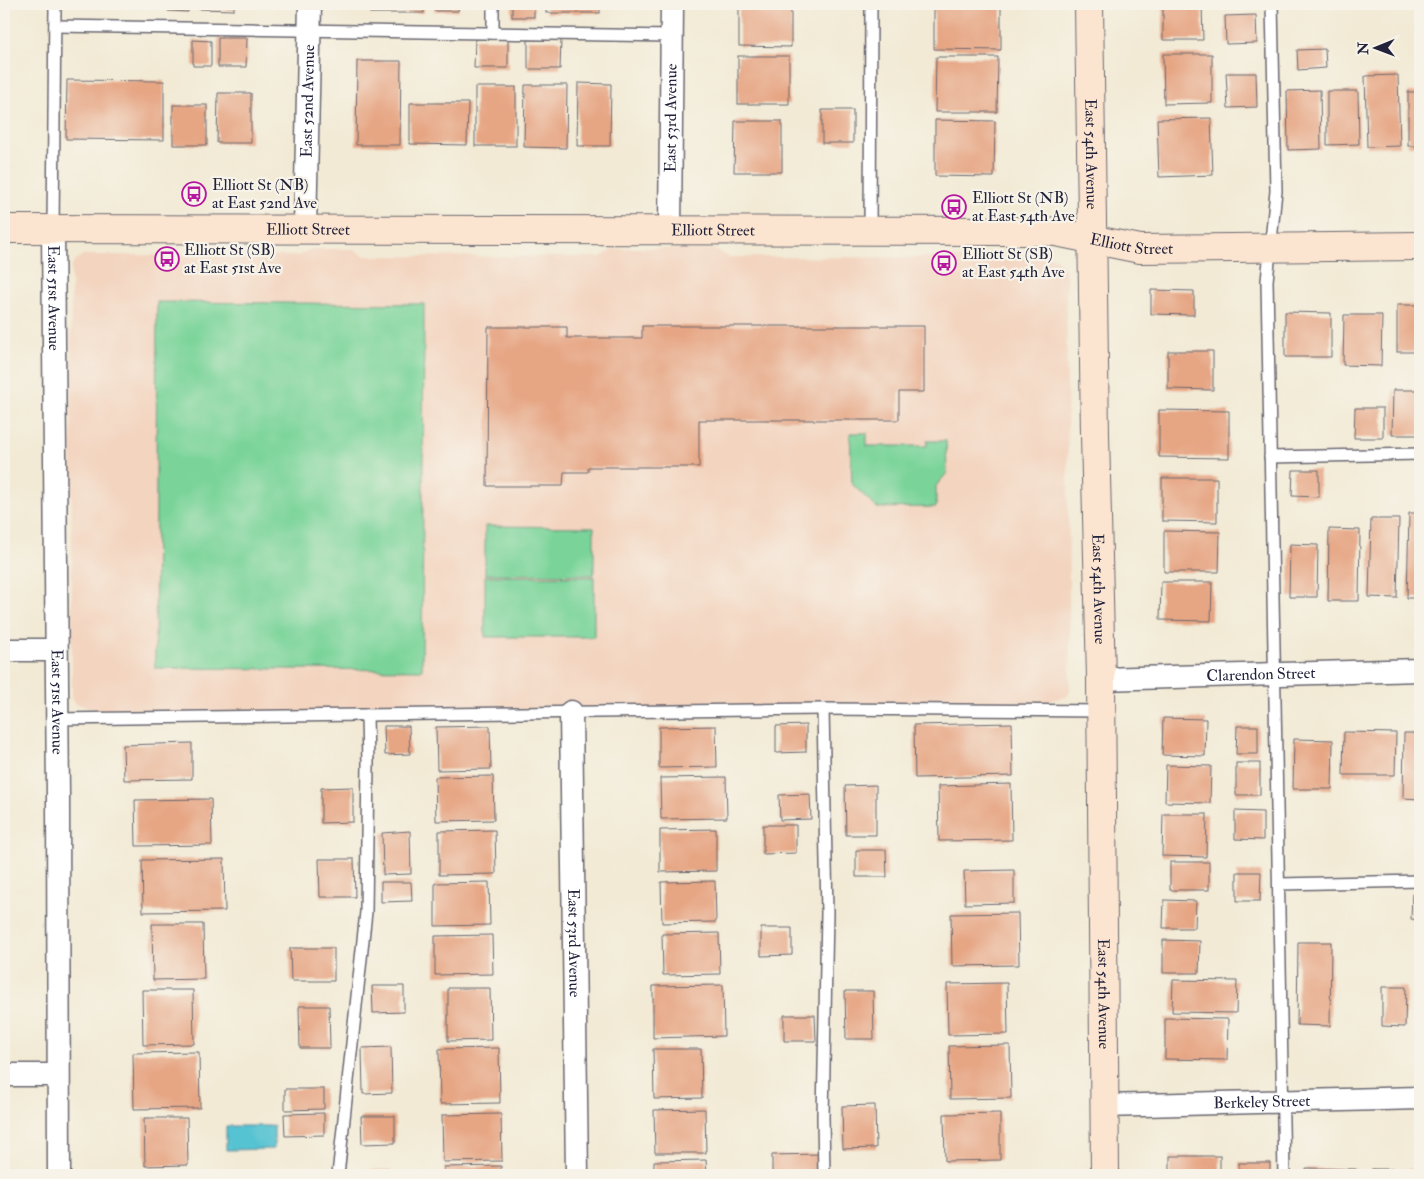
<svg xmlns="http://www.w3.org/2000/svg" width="1424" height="1179" font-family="'IM FELL Double Pica',serif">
  <rect width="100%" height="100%" fill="#f7f3e8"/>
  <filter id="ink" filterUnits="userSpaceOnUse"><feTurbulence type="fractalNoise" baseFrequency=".02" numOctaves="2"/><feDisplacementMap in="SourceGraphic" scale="10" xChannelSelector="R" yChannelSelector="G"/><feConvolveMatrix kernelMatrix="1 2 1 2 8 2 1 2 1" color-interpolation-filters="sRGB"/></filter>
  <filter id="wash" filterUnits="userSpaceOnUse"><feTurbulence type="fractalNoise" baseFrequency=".0096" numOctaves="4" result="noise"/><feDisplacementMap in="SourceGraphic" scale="20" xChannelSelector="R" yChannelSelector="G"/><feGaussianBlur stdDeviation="1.12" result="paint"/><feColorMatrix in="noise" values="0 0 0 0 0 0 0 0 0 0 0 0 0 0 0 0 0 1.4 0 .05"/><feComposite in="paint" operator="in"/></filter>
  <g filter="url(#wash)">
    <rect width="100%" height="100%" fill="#f2ead5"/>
    <polygon fill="#f3d4bf" points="311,249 352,249 366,256 601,257 614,249 633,248 714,249 728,257 1021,258 1030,255 1050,256 1057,259 1065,270 1066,278 1070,691 1068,695 1066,697 1048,701 1047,711 94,719 94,709 76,704 72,697 71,267 76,260 83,255 298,256"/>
    <g fill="#7ad49a" stroke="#4e7b6a">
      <polygon points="157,302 424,304 422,670 155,668"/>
      <polygon points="850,433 867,433 867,446 927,446 927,441 946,441 947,473 936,486 936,507 877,508 852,484"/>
      <polygon points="485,526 594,527 594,575 485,574"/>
      <polygon points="485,576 594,577 594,637 485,637"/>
    </g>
    <polygon fill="#57c3d2" stroke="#3c7286" points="226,1126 274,1126 274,1149 226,1150"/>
    <g id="blocks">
      <g fill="#e6a583">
        <polygon points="168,4 188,4 188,12 168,11"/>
        <polygon points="198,4 234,4 234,10 198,9"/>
        <rect x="370" y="4" width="54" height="9"/>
        <polygon points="435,4 459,4 458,11 434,11"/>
        <rect x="512" y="4" width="22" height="13"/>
        <rect x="546" y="4" width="54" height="9"/>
        <polygon points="739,4 791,4 791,47 739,46"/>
        <polygon points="934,4 1001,4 1001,50 934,49"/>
        <polygon points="1163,4 1202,4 1203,40 1163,40"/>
        <polygon points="1256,15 1257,43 1226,44 1225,16"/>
        <polygon points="218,38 247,38 246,67 218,67"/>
        <polygon points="475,39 508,39 508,68 474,68"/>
        <polygon points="193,40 211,41 211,66 193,66"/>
        <polygon points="528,40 561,40 560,69 528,69"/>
        <polygon points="1325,49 1326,68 1298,70 1297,50"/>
        <polygon points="1163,54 1212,54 1212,103 1164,104"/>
        <rect x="738" y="56" width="51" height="48"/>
        <polygon points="936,57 998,57 997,112 935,112"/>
        <polygon points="357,61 401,61 400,145 356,145"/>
        <polygon points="1226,73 1256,73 1257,107 1228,108"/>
        <polygon points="1398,75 1400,146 1367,147 1365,76"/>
        <polygon points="67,80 164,81 164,140 66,139"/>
        <polygon points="578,83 611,84 610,146 577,146"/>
        <polygon points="525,85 567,85 566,148 524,147"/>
        <rect x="475" y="87" width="41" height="59"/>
        <polygon points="1320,90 1321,149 1288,150 1287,91"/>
        <polygon points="1327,91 1358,91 1359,144 1327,145"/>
        <rect x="1408" y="92" width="12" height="54"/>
        <polygon points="218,93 251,93 251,143 217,143"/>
        <polygon points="410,103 468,103 467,145 410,144"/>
        <rect x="173" y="105" width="34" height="40"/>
        <rect x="822" y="110" width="31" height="33"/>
        <polygon points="1211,118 1213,175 1159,177 1157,119"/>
        <polygon points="935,120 995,121 994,177 935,176"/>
        <polygon points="735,121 782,121 782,172 734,172"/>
        <polygon points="1151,290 1194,291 1194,315 1151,314"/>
        <rect x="1397" y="305" width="23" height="47"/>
        <polygon points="1285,312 1331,313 1331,357 1285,357"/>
        <polygon points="1344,315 1382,315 1381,366 1343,365"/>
        <polygon points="642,326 924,326 924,392 899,392 899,420 699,420 699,467 588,467 588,472 564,472 563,486 487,486 488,327 567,327 567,338 642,338"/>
        <polygon points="1168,351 1213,351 1213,390 1168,389"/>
        <polygon points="1393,390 1420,390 1420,435 1392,435"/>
        <polygon points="1355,408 1383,408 1383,438 1354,438"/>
        <polygon points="1159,410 1229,411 1229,458 1159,457"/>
        <polygon points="1293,470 1319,470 1319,497 1292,496"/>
        <polygon points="1162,478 1217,478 1217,522 1162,521"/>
        <polygon points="1409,513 1420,513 1420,598 1407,598"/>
        <polygon points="1371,519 1399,519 1397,598 1369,597"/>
        <polygon points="1329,529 1360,530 1359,601 1328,601"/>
        <polygon points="1164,531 1220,532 1219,572 1164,572"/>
        <polygon points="1290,544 1318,545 1317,597 1289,597"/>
        <polygon points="1161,582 1212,582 1211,621 1160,620"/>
        <polygon points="1163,718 1206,719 1205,756 1162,755"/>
        <polygon points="1012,723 1013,776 915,778 914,725"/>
        <polygon points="806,725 806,752 776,753 776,726"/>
        <polygon points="384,726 409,726 410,754 385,755"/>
        <polygon points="490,726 491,769 437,770 436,727"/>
        <polygon points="716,726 717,767 659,768 659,727"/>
        <polygon points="1237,726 1258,726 1258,754 1236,754"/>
        <polygon points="1344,732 1396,733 1395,775 1343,775"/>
        <polygon points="1404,733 1420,733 1420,799 1403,798"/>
        <polygon points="1294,739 1333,740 1332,789 1293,789"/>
        <polygon points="192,743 192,779 124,780 123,745"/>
        <rect x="1236" y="763" width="24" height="32"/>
        <polygon points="1166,765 1211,766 1210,803 1165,802"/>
        <polygon points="493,776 494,820 436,821 435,777"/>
        <polygon points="726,777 727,818 661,819 660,778"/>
        <polygon points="1011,784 1012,840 939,841 938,786"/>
        <polygon points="876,785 876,835 846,835 845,786"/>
        <polygon points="353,787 353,822 321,823 321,788"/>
        <polygon points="810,794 811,819 780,820 779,795"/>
        <polygon points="211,799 212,845 136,846 135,800"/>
        <polygon points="1235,811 1263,812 1263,840 1235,839"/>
        <polygon points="1163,814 1207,814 1206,857 1162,856"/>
        <polygon points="763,825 796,825 796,853 763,854"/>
        <polygon points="716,829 716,871 660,872 660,830"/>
        <polygon points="495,830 496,874 439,875 439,831"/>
        <polygon points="410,831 411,874 383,875 382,833"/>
        <polygon points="856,850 886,850 887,877 856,877"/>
        <polygon points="224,859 225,911 143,912 142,860"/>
        <polygon points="319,859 354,859 355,897 320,897"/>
        <rect x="1170" y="862" width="39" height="28"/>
        <polygon points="1014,870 1014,903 965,904 964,871"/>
        <polygon points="1237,872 1261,872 1260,901 1237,901"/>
        <polygon points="715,881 716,922 662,923 661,882"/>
        <polygon points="381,882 411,882 412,901 381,902"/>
        <polygon points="489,882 490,925 435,926 435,883"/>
        <polygon points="1412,894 1420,894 1420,920 1411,919"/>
        <polygon points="1164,900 1196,901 1195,928 1163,928"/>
        <polygon points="1018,913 1019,965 952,966 951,914"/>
        <polygon points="152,924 203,924 204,979 153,980"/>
        <polygon points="761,928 792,928 792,955 761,956"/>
        <polygon points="719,933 720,974 663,975 662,934"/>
        <polygon points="492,935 493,974 435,975 435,936"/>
        <polygon points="1163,940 1200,941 1199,973 1163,973"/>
        <polygon points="1298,942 1331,942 1330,1026 1297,1025"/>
        <polygon points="290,948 334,948 334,981 291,981"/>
        <polygon points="1173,980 1237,981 1236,1013 1172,1012"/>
        <polygon points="1007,983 1008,1034 948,1035 947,984"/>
        <polygon points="723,985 724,1036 653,1038 653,986"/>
        <polygon points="372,986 404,986 404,1012 373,1013"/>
        <polygon points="1382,987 1406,987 1405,1027 1382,1026"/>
        <polygon points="448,988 490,988 491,1040 448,1041"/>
        <polygon points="142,990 193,990 194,1044 143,1045"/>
        <polygon points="845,991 873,991 874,1039 846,1039"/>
        <polygon points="299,1006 329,1006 330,1048 300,1048"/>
        <polygon points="784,1015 815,1015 816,1041 784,1041"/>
        <polygon points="1165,1018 1228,1019 1227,1060 1165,1059"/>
        <polygon points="1010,1045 1011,1098 950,1099 949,1046"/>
        <polygon points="391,1047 392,1093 363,1094 362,1048"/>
        <polygon points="499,1048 500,1103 440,1104 439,1049"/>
        <polygon points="653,1049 701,1049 702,1098 654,1099"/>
        <polygon points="199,1052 200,1108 134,1109 133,1053"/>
        <polygon points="285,1089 324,1089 324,1109 285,1110"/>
        <polygon points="875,1105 876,1148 843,1149 842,1106"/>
        <polygon points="705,1109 706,1153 655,1153 654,1110"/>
        <polygon points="324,1113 324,1135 285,1136 284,1114"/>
        <polygon points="1000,1113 1000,1160 945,1161 944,1114"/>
        <polygon points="501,1114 502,1161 443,1162 442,1115"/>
        <polygon points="361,1116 395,1116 395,1143 362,1144"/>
        <polygon points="144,1118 187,1118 188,1165 145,1166"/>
        <polygon points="819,1154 820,1175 772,1175 772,1155"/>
        <rect x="1170" y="1156" width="50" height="19"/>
        <polygon points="706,1160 707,1175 654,1175 654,1161"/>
        <rect x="1239" y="1163" width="31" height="12"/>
        <polygon points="501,1166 501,1175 444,1175 444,1167"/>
        <polygon points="1306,1168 1356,1169 1356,1175 1306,1175"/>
        <rect x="1372" y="1169" width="40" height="6"/>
        <rect x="364" y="1170" width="28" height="5"/>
      </g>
    </g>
  </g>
  <g filter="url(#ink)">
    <use href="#blocks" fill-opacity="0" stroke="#6b6871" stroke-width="1"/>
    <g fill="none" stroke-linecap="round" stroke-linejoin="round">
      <g stroke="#6b6871" stroke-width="14">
        <g id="lane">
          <polyline points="1272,4 1276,191 1267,281 1284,1175"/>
          <polyline points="55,26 671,36"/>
          <polyline points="493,33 493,4"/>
          <polyline points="53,230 55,4"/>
          <polyline points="870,232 871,4"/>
          <polyline points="1270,457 1420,454"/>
          <polyline points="823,709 827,913 823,1117 824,1175"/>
          <polyline points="56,719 823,709 1101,711"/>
          <polyline points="1279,884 1420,881"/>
          <polyline points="338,1175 366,912 368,764 367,715"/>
        </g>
      </g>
      <g stroke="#6b6871" stroke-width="25">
        <g id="street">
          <path id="s1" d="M 305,229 L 310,4"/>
          <path id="s2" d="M 53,230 L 58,797 L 59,1175"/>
          <path id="s3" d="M 670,232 L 672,4"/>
          <polyline points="4,650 56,650"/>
          <path id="s4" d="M 1101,679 L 1420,670"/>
          <path id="s5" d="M 571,712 L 577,1175"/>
          <polyline points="4,1075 58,1075"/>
          <path id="s6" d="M 1104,1106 L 1420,1098"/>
        </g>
      </g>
      <g stroke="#6b6871" stroke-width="30">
        <g id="secondary">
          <path id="s7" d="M 1089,4 L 1095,435 L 1101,679 L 1105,1175"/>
          <path id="s8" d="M 4,229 L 1043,231 L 1056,232 L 1140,249 L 1420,246"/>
        </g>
      </g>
      <use href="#lane" stroke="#fff" stroke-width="11"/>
      <use href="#street" stroke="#fff" stroke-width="22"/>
      <use href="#secondary" stroke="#fce5d0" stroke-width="28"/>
    </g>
  </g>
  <defs>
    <g id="bus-ring" transform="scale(1.25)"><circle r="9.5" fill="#f7f3e8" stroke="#b5179e" stroke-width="1.5"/><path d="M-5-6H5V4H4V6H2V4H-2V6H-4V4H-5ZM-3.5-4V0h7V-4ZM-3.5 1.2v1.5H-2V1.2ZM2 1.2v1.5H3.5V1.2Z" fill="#b5179e"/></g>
  </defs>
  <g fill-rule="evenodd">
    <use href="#bus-ring" x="194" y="194"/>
    <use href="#bus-ring" x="954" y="207"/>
    <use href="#bus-ring" x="167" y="259"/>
    <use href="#bus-ring" x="944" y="263"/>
  </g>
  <g text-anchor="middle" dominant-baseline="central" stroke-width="4.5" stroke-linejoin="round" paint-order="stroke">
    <g font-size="16" fill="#22223b" stroke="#f7f3e8">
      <text stroke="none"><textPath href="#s1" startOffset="128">East 52nd Avenue</textPath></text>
      <text stroke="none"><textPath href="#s3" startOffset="114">East 53rd Avenue</textPath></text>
      <text stroke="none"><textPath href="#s7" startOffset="150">East 54th Avenue</textPath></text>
      <text stroke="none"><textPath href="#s8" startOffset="304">Elliott Street</textPath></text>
      <text stroke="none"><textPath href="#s8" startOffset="709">Elliott Street</textPath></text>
      <text stroke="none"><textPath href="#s8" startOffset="1129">Elliott Street</textPath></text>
      <text stroke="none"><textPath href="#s2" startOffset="68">East 51st Avenue</textPath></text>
      <text stroke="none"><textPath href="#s7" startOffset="585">East 54th Avenue</textPath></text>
      <text stroke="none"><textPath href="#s4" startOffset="160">Clarendon Street</textPath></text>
      <text stroke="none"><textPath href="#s2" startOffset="472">East 51st Avenue</textPath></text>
      <text stroke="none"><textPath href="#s5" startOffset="231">East 53rd Avenue</textPath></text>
      <text stroke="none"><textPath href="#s7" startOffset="990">East 54th Avenue</textPath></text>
      <text stroke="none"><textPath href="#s6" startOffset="158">Berkeley Street</textPath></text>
    </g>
    <g font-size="16" fill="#22223b" stroke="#f7f3e8" text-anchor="start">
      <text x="212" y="185">Elliott St (NB)<tspan x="212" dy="18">at East 52nd Ave</tspan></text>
      <text x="972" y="198">Elliott St (NB)<tspan x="972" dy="18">at East 54th Ave</tspan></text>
      <text x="184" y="250">Elliott St (SB)<tspan x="184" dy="18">at East 51st Ave</tspan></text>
      <text x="962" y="254">Elliott St (SB)<tspan x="962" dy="18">at East 54th Ave</tspan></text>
    </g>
  </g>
  <rect width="1424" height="1179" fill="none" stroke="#f7f3e8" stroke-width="20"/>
  <g transform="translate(1376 48) rotate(269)" stroke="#f7f3e8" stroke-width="4" paint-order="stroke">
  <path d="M0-4L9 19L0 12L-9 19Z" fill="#22223b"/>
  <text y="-8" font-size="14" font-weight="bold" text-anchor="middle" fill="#22223b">N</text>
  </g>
</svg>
